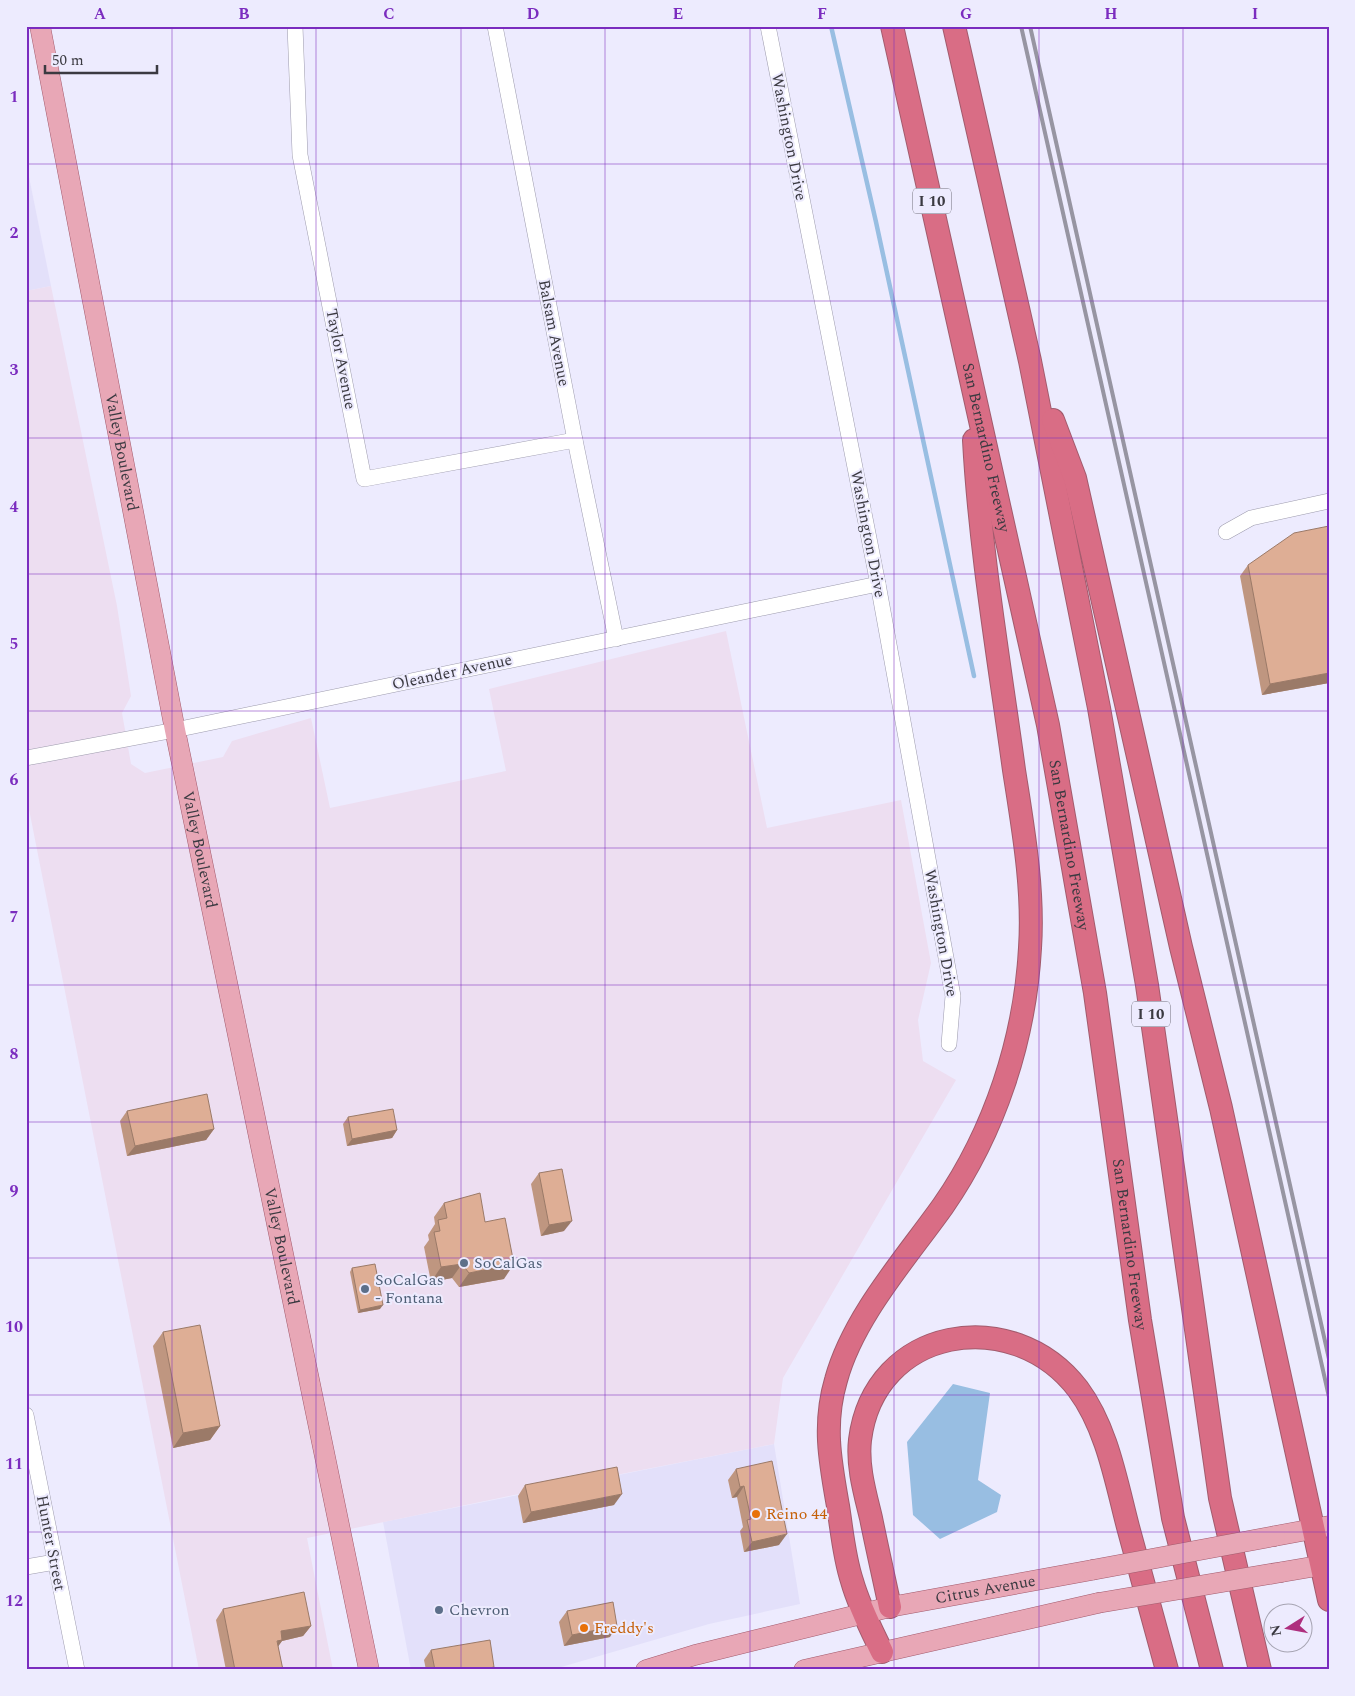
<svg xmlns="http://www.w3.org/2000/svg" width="1355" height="1696" font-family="Spectral,serif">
  <rect width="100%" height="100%" fill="#edebfe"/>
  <g fill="#e3e0fa">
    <polygon points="26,162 51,286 26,291"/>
    <polygon points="774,1444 800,1604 709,1624 551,1670 411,1670 383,1522"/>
  </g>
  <polygon fill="#eddef1" points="51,286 117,606 131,696 122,713 131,764 145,773 223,757 232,741 311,718 330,808 506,771 489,689 726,631 767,828 901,800 931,963 918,1020 923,1061 956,1080 783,1378 774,1444 509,1496 307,1538 333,1670 199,1670 26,794 26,291"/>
  <polygon fill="#98bee2" points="953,1384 990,1393 978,1480 1001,1495 997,1512 940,1539 913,1515 907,1442"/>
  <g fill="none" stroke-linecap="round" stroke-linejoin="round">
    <polyline stroke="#98bee2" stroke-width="4.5" points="831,26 876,222 974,676"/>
    <g stroke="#9d9bad" stroke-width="16">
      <g id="minor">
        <polyline points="295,26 300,155 364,479 575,440"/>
        <polyline points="495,26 575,440 616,639"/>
        <polyline points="768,26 878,584 953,996 949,1044"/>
        <polyline points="1226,532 1251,518 1329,501"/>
        <polyline points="26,758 175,730 878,584"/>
        <polyline points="26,1415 77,1670"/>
        <polyline points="26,1567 55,1562"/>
      </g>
    </g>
    <g stroke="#a25b6d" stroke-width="21">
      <g id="major">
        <path id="s1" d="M 40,26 L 175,730 L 369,1670"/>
        <polyline points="1275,1536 1329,1526"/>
        <polyline points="1282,1572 1329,1564"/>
        <path id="s2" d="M 646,1670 L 695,1655 L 890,1607 L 1092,1570"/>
        <polyline points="804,1670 1098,1603"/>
      </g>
    </g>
    <g stroke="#a25b6d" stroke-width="24">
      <g id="highway">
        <path id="s3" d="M 892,26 L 1048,725 L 1095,993 L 1140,1320 L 1173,1518 L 1212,1670"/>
        <polyline points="954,26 1030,361 1099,708 1147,985 1220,1498 1260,1670"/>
        <polyline points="1053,420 1075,478 1181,947 1221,1108 1329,1600"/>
        <path d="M 890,1607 C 884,1578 877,1548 871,1518 C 865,1493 857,1466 860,1440 C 874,1327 1012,1303 1078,1389 C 1107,1428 1116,1481 1128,1527 C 1141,1575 1154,1622 1167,1670"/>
        <path d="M 882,1652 C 871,1629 859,1606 852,1581 C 844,1557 842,1531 838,1506 C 830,1461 823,1424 836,1380 C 853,1317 906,1258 943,1206 C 995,1131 1025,1039 1030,948 C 1034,889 1023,828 1014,770 C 999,660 980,550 974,440"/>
      </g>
    </g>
    <use href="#minor" stroke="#fff" stroke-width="15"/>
    <use href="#major" stroke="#e8a7b6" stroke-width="20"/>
    <use href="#highway" stroke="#d96d85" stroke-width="22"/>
    <g stroke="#9795a2" stroke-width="4">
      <polyline points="1021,26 1329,1397"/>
      <polyline points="1030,26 1329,1359"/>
    </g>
    <g stroke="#a25b6d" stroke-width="21" stroke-linecap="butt">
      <g id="major-bridge">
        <polyline points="1092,1570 1275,1536"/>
        <polyline points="1098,1603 1282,1572"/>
      </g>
    </g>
    <use href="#major-bridge" stroke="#e8a7b6" stroke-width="20"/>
  </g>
  <g fill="#bf9680">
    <polygon points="1248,565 1329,683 1262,695 1240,576"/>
    <polygon points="127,1111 214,1129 206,1140 127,1156 120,1121"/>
    <polygon points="348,1117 397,1130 392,1138 347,1146 343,1124"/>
    <polygon points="539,1173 564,1231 541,1236 531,1184"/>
    <polygon points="444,1203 485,1222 504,1279 459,1287 452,1278 431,1282 424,1247 429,1240 428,1235 435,1224 434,1217"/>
    <polygon points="352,1268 380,1309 358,1313 350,1272"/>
    <polygon points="163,1332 220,1426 210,1440 173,1448 153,1346"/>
    <polygon points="736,1469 779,1545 744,1552 740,1531 743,1527 737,1497 732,1498 728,1480"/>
    <polygon points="525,1485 614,1505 523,1523 518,1496"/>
    <polygon points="223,1609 311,1626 303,1636 282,1641 278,1646 283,1670 226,1670 216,1620"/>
    <polygon points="567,1611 610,1637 564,1646 559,1622"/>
    <polygon points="431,1650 494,1667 493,1670 426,1670 424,1660"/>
  </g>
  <g fill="#9b7a68">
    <polygon points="1329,673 1329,683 1262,695 1270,684"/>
    <polygon points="214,1129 206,1140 127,1156 135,1146"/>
    <polygon points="397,1130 392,1138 347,1146 352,1139"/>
    <polygon points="572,1221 564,1231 541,1236 549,1225"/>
    <polygon points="462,1264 452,1278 431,1282 441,1267"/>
    <polygon points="514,1264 504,1279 459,1287 469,1273"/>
    <polygon points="383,1305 380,1309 358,1313 360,1310"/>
    <polygon points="220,1426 210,1440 173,1448 183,1433"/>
    <polygon points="744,1486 737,1497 732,1498 740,1487"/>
    <polygon points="622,1494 614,1505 523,1523 531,1512"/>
    <polygon points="787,1534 779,1545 744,1552 752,1542"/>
    <polygon points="311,1626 303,1636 282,1641 275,1651 281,1631"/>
    <polygon points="617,1626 610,1637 564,1646 572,1635"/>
    <polygon points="494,1667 493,1670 479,1670"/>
  </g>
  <g fill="#deae95" stroke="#9b7a68">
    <polygon points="1329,526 1329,673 1270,684 1248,565 1294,533"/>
    <polygon points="207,1094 214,1129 135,1146 127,1111"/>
    <polygon points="393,1109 397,1130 352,1139 348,1117"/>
    <polygon points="562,1169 572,1221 549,1225 539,1173"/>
    <polygon points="480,1193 485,1222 505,1218 514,1264 469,1273 462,1264 441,1267 434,1232 440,1231 438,1220 447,1218 444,1203"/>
    <polygon points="375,1264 383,1305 360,1310 352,1268"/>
    <polygon points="200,1325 220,1426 183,1433 163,1332"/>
    <polygon points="772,1461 787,1534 752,1542 747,1520 751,1519 744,1486 740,1487 736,1469"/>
    <polygon points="617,1467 622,1494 531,1512 525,1485"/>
    <polygon points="304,1592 311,1626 281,1631 282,1640 277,1641 283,1670 235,1670 223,1609"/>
    <polygon points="613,1602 617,1626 572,1635 567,1611"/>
    <polygon points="490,1640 494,1667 479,1670 435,1670 431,1650"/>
  </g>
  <path fill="none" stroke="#7b2cbf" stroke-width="1" stroke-opacity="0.55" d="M 172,26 L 172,1670M 316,26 L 316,1670M 461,26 L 461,1670M 605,26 L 605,1670M 750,26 L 750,1670M 894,26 L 894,1670M 1039,26 L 1039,1670M 1183,26 L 1183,1670M 26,164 L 1329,164M 26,301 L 1329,301M 26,438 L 1329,438M 26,574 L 1329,574M 26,711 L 1329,711M 26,848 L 1329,848M 26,985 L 1329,985M 26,1122 L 1329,1122M 26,1258 L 1329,1258M 26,1395 L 1329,1395M 26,1532 L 1329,1532"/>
  <g fill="#5c6f8a" stroke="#edebfe" stroke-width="2">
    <circle cx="464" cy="1263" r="5"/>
    <circle cx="365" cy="1289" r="5"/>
    <circle cx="439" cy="1610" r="5"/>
  </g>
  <g fill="#e8710a" stroke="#edebfe" stroke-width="2">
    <circle cx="756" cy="1514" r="5"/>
    <circle cx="584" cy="1628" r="5"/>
  </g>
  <g text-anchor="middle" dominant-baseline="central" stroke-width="4" stroke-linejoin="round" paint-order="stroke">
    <g fill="#edebfe" stroke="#706f7a" stroke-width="1">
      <rect x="913" y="188.5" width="38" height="25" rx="4"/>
      <rect x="1132" y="1001.5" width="38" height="25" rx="4"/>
    </g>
    <g font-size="15" font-weight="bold" fill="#3b3a41">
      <text x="932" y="201">I 10</text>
      <text x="1151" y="1014">I 10</text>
    </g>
    <g font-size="16" fill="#3b3a41" stroke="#edebfe">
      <text transform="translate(789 137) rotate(79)">Washington Drive</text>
      <text transform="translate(554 333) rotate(79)">Balsam Avenue</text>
      <text transform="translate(341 359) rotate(79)">Taylor Avenue</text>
      <text stroke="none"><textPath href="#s3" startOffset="432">San Bernardino Freeway</textPath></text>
      <text stroke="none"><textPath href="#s1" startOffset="434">Valley Boulevard</textPath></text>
      <text transform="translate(868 534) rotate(79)">Washington Drive</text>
      <text transform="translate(452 672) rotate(-12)">Oleander Avenue</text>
      <text stroke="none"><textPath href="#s3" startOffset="838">San Bernardino Freeway</textPath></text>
      <text stroke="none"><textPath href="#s1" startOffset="839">Valley Boulevard</textPath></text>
      <text transform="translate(941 933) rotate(80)">Washington Drive</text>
      <text stroke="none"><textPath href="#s3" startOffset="1242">San Bernardino Freeway</textPath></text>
      <text stroke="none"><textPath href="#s1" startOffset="1244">Valley Boulevard</textPath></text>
      <text transform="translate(51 1543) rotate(79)">Hunter Street</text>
      <text stroke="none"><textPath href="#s2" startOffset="349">Citrus Avenue</textPath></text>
    </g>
    <g font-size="16" fill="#4e5e75" stroke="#edebfe" text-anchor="start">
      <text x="474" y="1263">SoCalGas</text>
      <text x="375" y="1280">SoCalGas<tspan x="375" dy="18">- Fontana</tspan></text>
      <text x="449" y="1610">Chevron</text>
    </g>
    <g font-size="16" fill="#c56008" stroke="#edebfe" text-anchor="start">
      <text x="766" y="1514">Reino 44</text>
      <text x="594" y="1628">Freddy's</text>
    </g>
  </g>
  <rect width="1355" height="1696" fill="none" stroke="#edebfe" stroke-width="55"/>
  <g transform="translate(1288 1628) rotate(259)"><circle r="24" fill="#edebfe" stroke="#a6a4b2"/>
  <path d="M0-4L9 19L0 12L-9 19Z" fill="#ae2f7e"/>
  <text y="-8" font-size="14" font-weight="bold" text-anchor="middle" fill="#3b3a41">N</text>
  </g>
  <path d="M45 65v8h112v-8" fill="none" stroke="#3b3a41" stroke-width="2.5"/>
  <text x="52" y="65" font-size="15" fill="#3b3a41" stroke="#edebfe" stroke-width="4" paint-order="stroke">50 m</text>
  <rect x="28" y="28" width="1300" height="1640" fill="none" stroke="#7b2cbf" stroke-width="2"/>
  <g font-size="16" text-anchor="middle" font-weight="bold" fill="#7b2cbf">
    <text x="100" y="19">A</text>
    <text x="244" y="19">B</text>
    <text x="389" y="19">C</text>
    <text x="533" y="19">D</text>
    <text x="678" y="19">E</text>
    <text x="822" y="19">F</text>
    <text x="966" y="19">G</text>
    <text x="1111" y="19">H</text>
    <text x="1255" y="19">I</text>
    <text x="14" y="102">1</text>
    <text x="14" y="238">2</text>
    <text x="14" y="375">3</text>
    <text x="14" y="512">4</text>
    <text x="14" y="649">5</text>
    <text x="14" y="785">6</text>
    <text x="14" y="922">7</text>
    <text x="14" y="1059">8</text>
    <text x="14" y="1196">9</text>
    <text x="14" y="1332">10</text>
    <text x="14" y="1469">11</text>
    <text x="14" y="1606">12</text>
  </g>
</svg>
